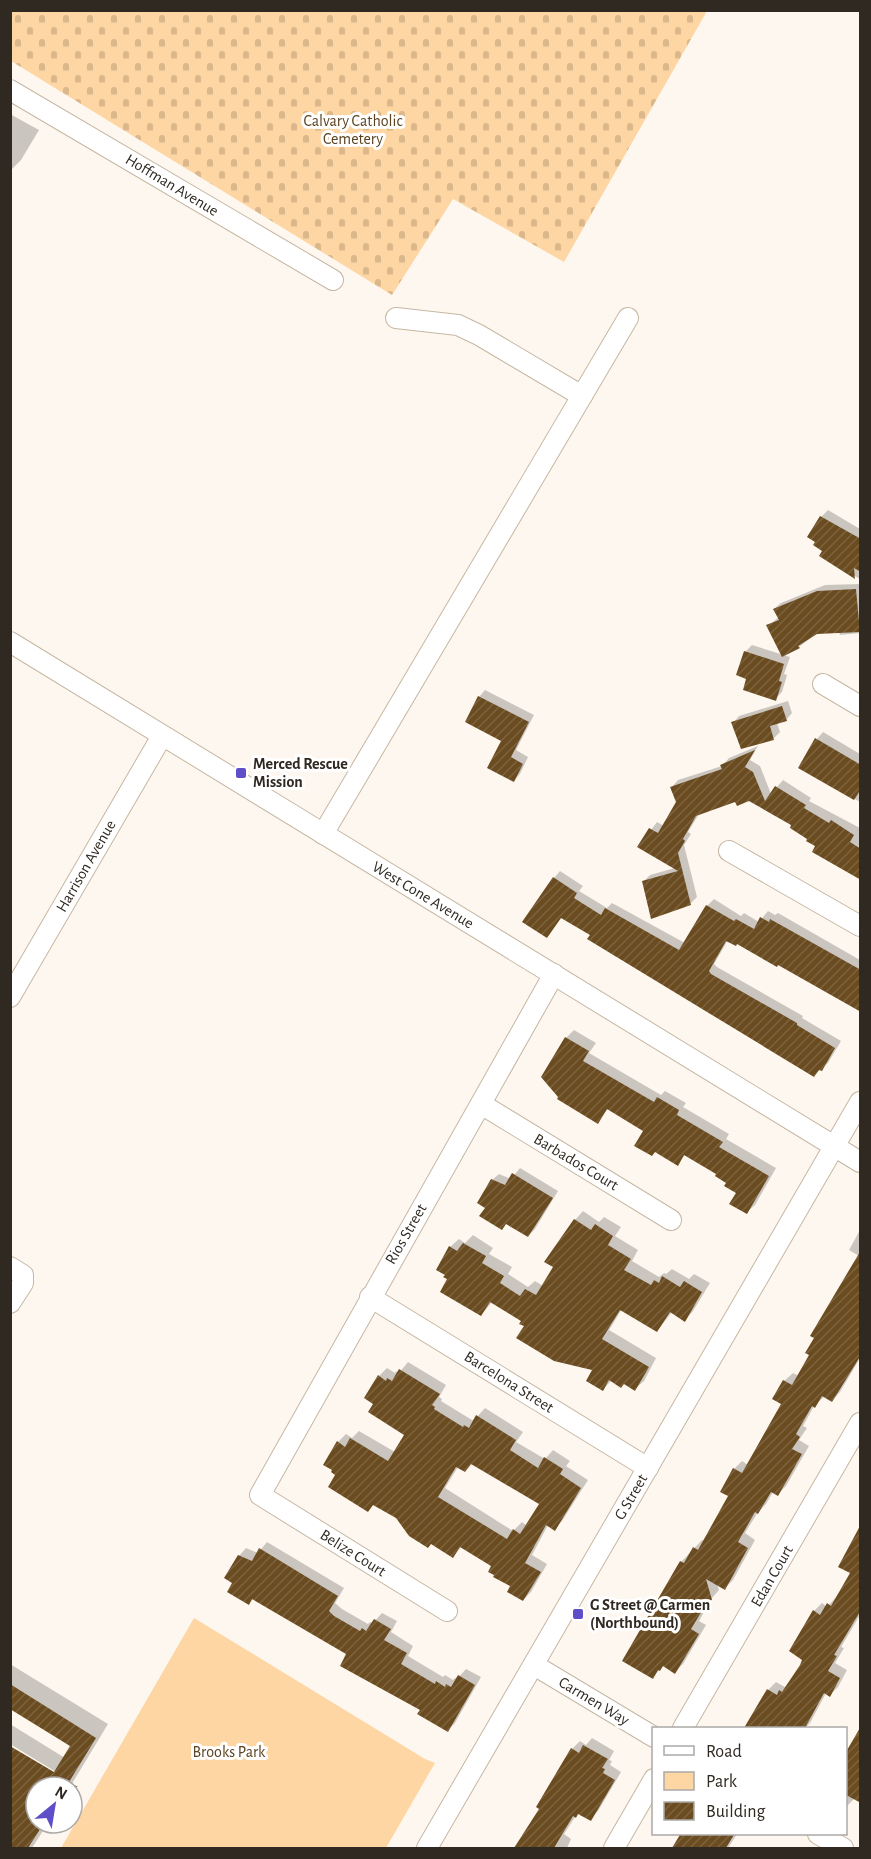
<svg xmlns="http://www.w3.org/2000/svg" width="871" height="1859" font-family="'Alegreya Sans',sans-serif">
  <defs>
    <pattern id="cemetery-stones" width="16" height="16" patternUnits="userSpaceOnUse" patternTransform="scale(1.5)"><rect width="16" height="16" fill="#fed6a3"/><path d="M2 7V4a2 2 0 0 1 4 0v3zM10 15v-3a2 2 0 0 1 4 0v3z" fill="#dab88c"/></pattern>
    <pattern id="building-hatch" width="6" height="6" patternUnits="userSpaceOnUse" patternTransform="scale(1.5)"><rect width="6" height="6" fill="#6a4c20"/><path d="M-1 1l2-2M0 6l6-6M5 7l2-2" fill="none" stroke="#7b633f"/></pattern>
  </defs>
  <rect width="100%" height="100%" fill="#fef7ef"/>
  <polygon fill="#fed6a3" points="194,1618 425,1759 435,1763 386,1848 61,1848"/>
  <polygon fill="url(#cemetery-stones)" points="10,11 11,10 707,11 564,262 453,199 392,295 11,61"/>
  <g fill="#0003" fill-rule="evenodd">
    <polygon points="10,114 39,130 21,160 10,171"/>
    <polygon points="828,510 860,529 860,579 821,556 824,550 821,517"/>
    <polygon points="860,584 860,633 840,635 839,632 817,633 799,647 768,626 779,617 774,609 781,603 825,585"/>
    <polygon points="752,645 790,657 784,674 787,675 782,692 775,699 748,678 745,652"/>
    <polygon points="485,690 534,715 516,750 528,757 520,774 514,780 503,740 479,697"/>
    <polygon points="788,701 792,713 786,720 777,723 780,732 773,739 733,723 739,716"/>
    <polygon points="823,732 860,754 860,802 800,767 817,739"/>
    <polygon points="758,746 750,760 760,766 771,794 783,780 811,798 809,801 860,828 860,879 817,846 793,825 749,800 736,800 699,814 688,832 691,834 684,845 697,897 690,904 644,881 650,875 675,868 639,846 657,822 664,826 678,802 672,787 678,780 722,766 729,758"/>
    <polygon points="560,871 583,886 579,891 607,908 612,903 685,943 707,906 714,899 741,916 744,913 759,922 768,911 775,915 778,913 860,960 860,1004 737,942 728,940 714,964 717,967 803,1016 802,1018 841,1041 828,1063 814,1075 562,917 547,936 554,878"/>
    <polygon points="574,1030 596,1043 589,1053 661,1095 665,1091 686,1103 683,1107 729,1134 726,1139 776,1168 755,1205 747,1212 738,1193 718,1173 686,1154 677,1164 645,1131 608,1109 597,1122 543,1077 566,1038"/>
    <polygon points="520,1168 558,1191 535,1229 528,1236 487,1207 492,1180 499,1174 511,1179"/>
    <polygon points="583,1211 599,1222 604,1217 621,1227 615,1236 638,1250 632,1261 659,1277 664,1273 666,1274 672,1269 689,1279 694,1274 710,1283 693,1311 685,1320 672,1312 657,1331 622,1309 609,1330 656,1358 644,1381 635,1389 624,1382 612,1380 603,1389 594,1369 492,1302 481,1315 449,1279 450,1247 459,1239 465,1243 473,1235 493,1248 489,1254 512,1267 508,1274 528,1287 535,1281 543,1286 555,1266 575,1220"/>
    <polygon points="860,1230 860,1358 840,1392 832,1401 825,1396 814,1406 803,1426 807,1428 799,1440 809,1446 786,1486 778,1494 773,1492 766,1504 758,1512 745,1533 755,1540 733,1580 725,1588 717,1584 719,1590 712,1598 699,1621 706,1625 683,1664 675,1672 664,1665 653,1677 681,1562 702,1540 705,1541 730,1496 734,1469 742,1461 748,1465 783,1404 774,1398 784,1381 793,1373 799,1376 859,1256 849,1250"/>
    <path d="M 408,1362 L 446,1385 L 439,1397 L 442,1399 L 441,1401 L 472,1420 L 475,1419 L 485,1408 L 523,1432 L 516,1442 L 545,1459 L 553,1450 L 570,1461 L 566,1466 L 588,1480 L 562,1521 L 554,1529 L 548,1525 L 532,1555 L 547,1564 L 531,1592 L 523,1600 L 493,1566 L 462,1546 L 453,1556 L 397,1517 L 374,1504 L 368,1510 L 338,1475 L 338,1442 L 346,1434 L 352,1438 L 359,1431 L 395,1452 L 406,1435 L 375,1403 L 379,1376 L 387,1368 L 395,1373 L 396,1371 L 399,1373 ZM 473,1463 L 541,1504 L 527,1526 L 522,1522 L 513,1531 L 445,1488 L 458,1467 L 465,1471 Z"/>
    <polygon points="860,1529 860,1615 841,1647 844,1648 835,1663 847,1670 838,1687 830,1695 826,1693 810,1723 805,1728 746,1728 768,1690 776,1682 785,1687 801,1666 814,1611 822,1603 827,1607 837,1596 852,1573"/>
    <polygon points="267,1542 344,1588 335,1603 342,1609 368,1624 370,1622 373,1623 382,1613 397,1621 391,1632 413,1646 408,1656 443,1677 445,1675 453,1680 455,1678 457,1679 466,1669 481,1677 455,1723 448,1730 348,1653 254,1598 248,1604 234,1583 239,1556 246,1548 258,1553"/>
    <polygon points="10,1664 108,1724 70,1787 36,1787 36,1823 48,1823 32,1848 10,1848 10,1747 60,1777 61,1775 10,1744 10,1724 65,1758 72,1746 10,1708"/>
    <polygon points="592,1738 614,1751 609,1760 612,1761 610,1765 621,1772 598,1811 590,1819 579,1812 575,1817 564,1834 571,1839 567,1848 516,1848 541,1808 572,1749 580,1741 586,1745"/>
    <polygon points="846,1753 855,1798 847,1806 846,1805"/>
    <polygon points="682,1834 737,1834 728,1848 673,1848"/>
  </g>
  <g fill="url(#building-hatch)" fill-rule="evenodd">
    <polygon points="820,516 861,539 861,572 854,568 855,579 819,556 822,551 813,545 815,542 807,537"/>
    <polygon points="856,589 860,632 817,634 798,646 800,648 782,657 766,625 779,620 773,609 817,591"/>
    <polygon points="744,651 784,664 779,681 782,682 776,701 743,690 746,679 736,675"/>
    <polygon points="478,696 529,722 511,757 523,764 514,782 487,768 501,741 465,722"/>
    <polygon points="782,706 787,721 770,726 774,740 741,749 731,722"/>
    <polygon points="815,738 861,765 861,789 854,800 798,768"/>
    <polygon points="755,750 745,767 753,772 765,801 775,786 806,805 804,808 829,823 831,820 854,835 850,842 861,849 861,880 812,852 815,846 806,841 807,839 790,828 791,825 749,801 737,806 735,802 696,816 683,839 685,841 678,853 691,905 651,919 642,881 678,871 637,847 649,828 658,833 676,802 670,787 722,769 720,765"/>
    <polygon points="553,877 577,893 574,898 601,915 605,908 679,950 706,905 734,921 736,919 754,929 760,917 769,922 770,919 861,970 861,1012 778,965 777,967 737,944 736,946 726,941 709,971 711,974 797,1023 797,1025 835,1048 822,1071 819,1070 814,1077 587,939 590,935 561,918 547,938 522,922"/>
    <polygon points="565,1037 589,1051 583,1061 654,1102 657,1097 679,1110 677,1115 723,1142 719,1147 769,1176 747,1214 729,1204 736,1193 724,1186 726,1183 715,1176 716,1174 684,1155 678,1166 655,1152 652,1156 634,1146 643,1131 607,1109 598,1124 557,1099 558,1097 541,1077"/>
    <polygon points="512,1173 553,1198 528,1237 506,1224 502,1230 479,1216 485,1208 477,1203 491,1179 505,1185"/>
    <polygon points="574,1219 591,1230 595,1224 613,1236 608,1245 631,1259 624,1270 651,1285 654,1280 659,1283 662,1276 680,1287 684,1281 702,1292 685,1322 670,1312 657,1332 620,1310 602,1339 649,1367 635,1391 624,1384 621,1388 609,1380 603,1391 586,1381 592,1370 554,1361 516,1338 524,1326 519,1324 521,1321 490,1302 481,1316 440,1292 447,1279 443,1277 445,1275 436,1270 449,1246 457,1251 463,1243 486,1256 482,1263 504,1276 500,1283 520,1296 525,1289 536,1295 553,1267 544,1262"/>
    <polygon points="861,1250 861,1355 832,1402 822,1396 815,1408 812,1406 796,1434 800,1437 792,1449 802,1454 778,1496 771,1492 758,1514 755,1512 738,1542 748,1548 725,1590 706,1579 712,1600 708,1601 691,1629 699,1634 675,1674 663,1666 660,1671 658,1670 653,1679 622,1661 680,1561 684,1563 693,1547 698,1550 728,1496 720,1492 733,1468 742,1473 781,1404 772,1399 783,1380 792,1385 809,1355 805,1353 814,1338 810,1336"/>
    <path d="M 399,1369 L 440,1394 L 432,1405 L 435,1407 L 434,1409 L 463,1427 L 464,1425 L 469,1428 L 476,1415 L 516,1440 L 510,1450 L 538,1468 L 544,1457 L 563,1469 L 560,1474 L 581,1488 L 555,1531 L 546,1525 L 525,1563 L 541,1572 L 523,1601 L 507,1592 L 510,1586 L 493,1577 L 494,1575 L 488,1572 L 491,1566 L 460,1547 L 453,1558 L 431,1544 L 428,1548 L 409,1536 L 396,1518 L 373,1505 L 368,1512 L 328,1487 L 335,1475 L 331,1472 L 332,1470 L 323,1465 L 337,1441 L 345,1447 L 350,1438 L 388,1461 L 404,1435 L 368,1412 L 373,1404 L 364,1398 L 378,1375 L 386,1381 L 387,1378 L 392,1381 ZM 471,1464 L 539,1504 L 520,1534 L 513,1529 L 507,1539 L 438,1497 L 456,1467 L 465,1472 Z"/>
    <polygon points="861,1524 861,1610 834,1655 837,1656 828,1671 840,1678 830,1697 824,1693 805,1728 744,1728 767,1689 777,1695 779,1690 782,1692 800,1665 802,1660 789,1651 813,1610 820,1615 827,1603 831,1606 850,1573 838,1567"/>
    <polygon points="259,1548 338,1596 329,1611 334,1616 360,1631 362,1628 366,1631 374,1619 391,1629 384,1640 407,1653 401,1664 435,1684 436,1681 445,1687 446,1684 451,1687 458,1675 475,1685 448,1732 417,1714 420,1710 340,1666 346,1654 252,1599 249,1605 227,1592 232,1583 224,1578 238,1555 252,1561"/>
    <polygon points="10,1684 96,1738 69,1782 78,1787 36,1787 36,1823 44,1823 28,1848 10,1848 10,1746 54,1772 70,1746 10,1709"/>
    <polygon points="861,1726 861,1803 846,1795 846,1752"/>
    <polygon points="583,1745 608,1759 602,1768 605,1769 603,1773 615,1780 591,1821 578,1814 576,1818 573,1816 554,1848 514,1848 539,1809 536,1807 571,1748 579,1753"/>
    <polygon points="681,1833 735,1833 726,1848 672,1848"/>
  </g>
  <g fill="none" stroke-linecap="round" stroke-linejoin="round">
    <g stroke="#c6b7a3" stroke-width="22">
      <g id="minor">
        <polyline points="10,90 333,280"/>
        <polyline points="396,318 458,325 479,335 582,396"/>
        <polyline points="10,642 860,1162"/>
        <polyline points="823,684 860,706"/>
        <polyline points="323,834 628,318"/>
        <polyline points="729,851 860,926"/>
        <polyline points="10,997 162,736"/>
        <polyline points="481,1104 671,1220"/>
        <polyline points="10,1267 23,1275 23,1283 10,1303"/>
        <polyline points="370,1297 648,1468"/>
        <polyline points="447,1611 260,1495 554,974"/>
        <polyline points="534,1665 654,1737"/>
        <polyline points="683,1728 860,1423"/>
        <polyline points="818,1834 843,1848"/>
        <polyline points="427,1848 860,1102"/>
        <polyline points="614,1848 654,1779"/>
      </g>
    </g>
    <use href="#minor" stroke="#fff" stroke-width="20"/>
  </g>
  <g fill="#5e4fc8" stroke="#fff" stroke-width="2">
    <rect x="235" y="767" width="12" height="12" rx="3"/>
    <rect x="572" y="1608" width="12" height="12" rx="3"/>
  </g>
  <g text-anchor="middle" dominant-baseline="central" stroke-width="6" stroke-linejoin="round" paint-order="stroke">
    <g font-size="16" fill="#5a421f" stroke="#fff">
      <text x="353" y="121">Calvary Catholic<tspan x="353" dy="18">Cemetery</tspan></text>
      <text x="229" y="1752">Brooks Park</text>
    </g>
    <g font-size="16" fill="#2f2922" stroke="#fff">
      <text transform="translate(172 185) rotate(31)">Hoffman Avenue</text>
      <text transform="translate(86 866) rotate(-60)">Harrison Avenue</text>
      <text transform="translate(423 895) rotate(31)">West Cone Avenue</text>
      <text transform="translate(576 1162) rotate(31)">Barbados Court</text>
      <text transform="translate(406 1234) rotate(-60)">Rios Street</text>
      <text transform="translate(509 1382) rotate(32)">Barcelona Street</text>
      <text transform="translate(631 1497) rotate(-60)">G Street</text>
      <text transform="translate(353 1553) rotate(32)">Belize Court</text>
      <text transform="translate(772 1576) rotate(-60)">Edan Court</text>
      <text transform="translate(594 1701) rotate(31)">Carmen Way</text>
    </g>
    <g font-size="16" font-weight="bold" fill="#2f2922" stroke="#fff" text-anchor="start">
      <text x="253" y="764">Merced Rescue<tspan x="253" dy="18">Mission</tspan></text>
      <text x="590" y="1605">G Street @ Carmen<tspan x="590" dy="18">(Northbound)</tspan></text>
    </g>
  </g>
  <rect width="871" height="1859" fill="none" stroke="#2f2922" stroke-width="24"/>
  <rect x="652" y="1727" width="195" height="108" fill="#ffffff" stroke="#aca9a7" stroke-width="1.5"/>
  <rect x="664" y="1746" width="30" height="9" fill="#ffffff" stroke="#aca9a7" stroke-width="1.5"/>
  <text x="706" y="1757" font-size="18" fill="#2f2922">Road</text>
  <rect x="664" y="1772" width="30" height="18" fill="#fed6a3" stroke="#aca9a7" stroke-width="1.5"/>
  <text x="706" y="1787" font-size="18" fill="#2f2922">Park</text>
  <rect x="664" y="1802" width="30" height="18" fill="url(#building-hatch)" stroke="#aca9a7" stroke-width="1.5"/>
  <text x="706" y="1817" font-size="18" fill="#2f2922">Building</text>
  <g transform="translate(54 1805) rotate(30)"><circle r="28" fill="#ffffff" stroke="#aca9a7" stroke-width="1.5"/>
  <path d="M0-4.5L10 22L0 15L-10 22Z" fill="#5e4fc8"/>
  <text y="-9" font-size="16" font-weight="bold" text-anchor="middle" fill="#2f2922">N</text>
  </g>
</svg>
